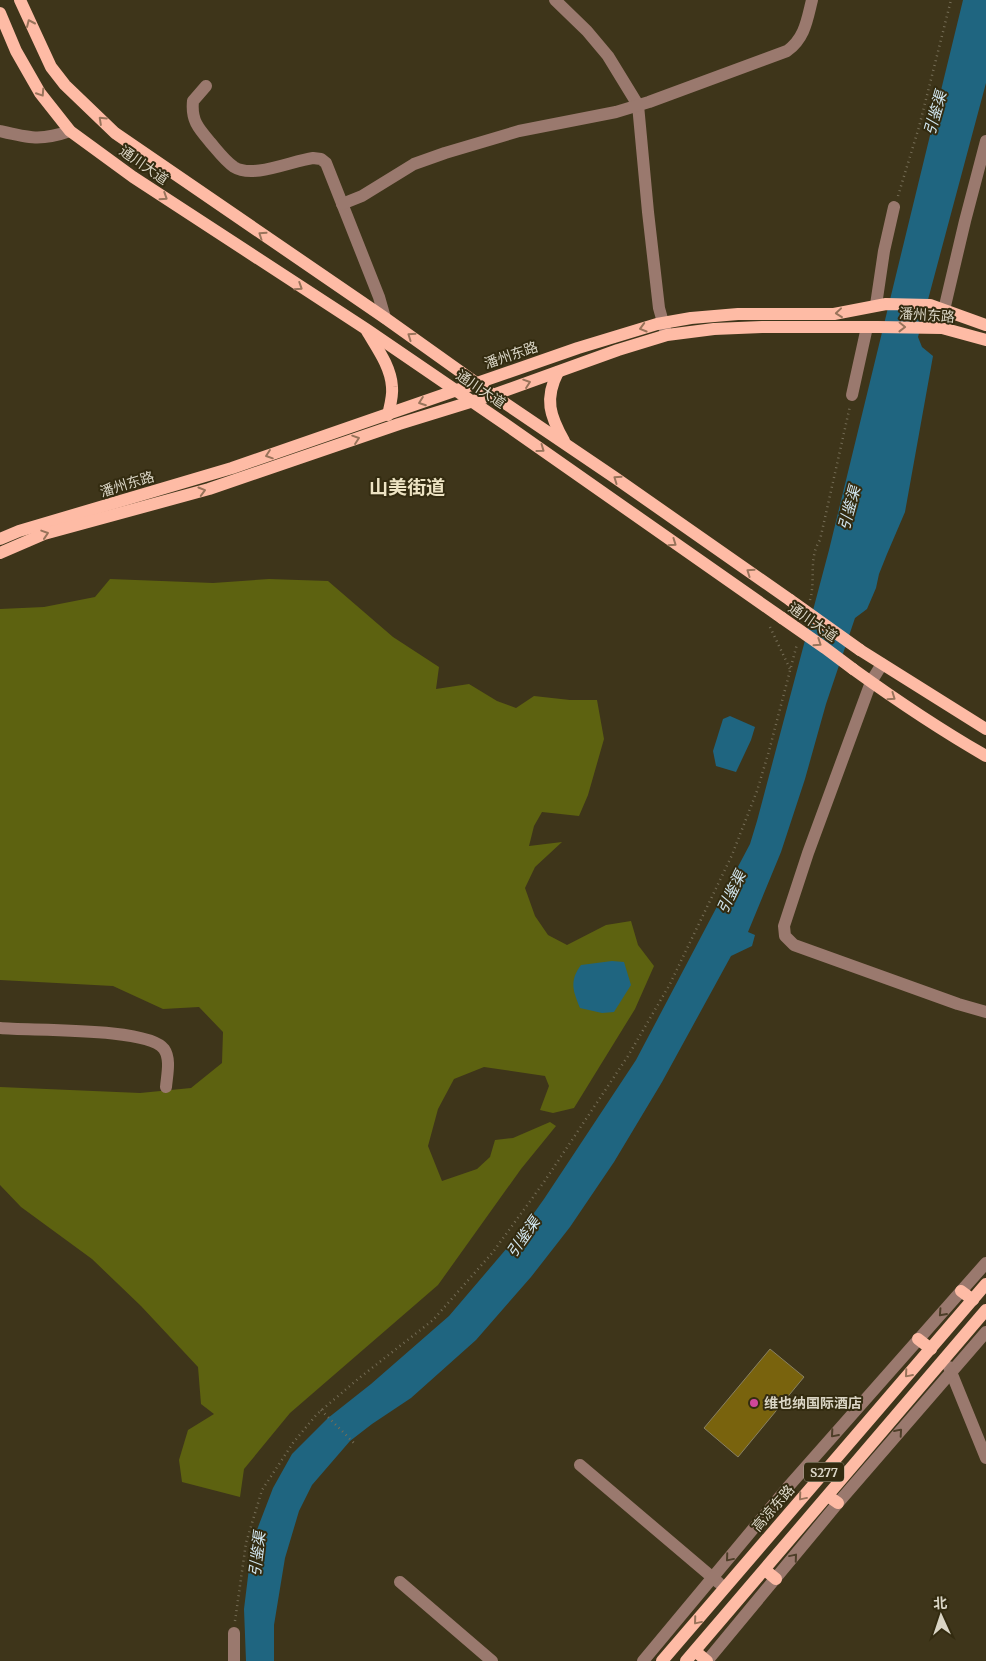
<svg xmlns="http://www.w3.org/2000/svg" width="986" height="1661" font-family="Merriweather,'Noto Sans SC',serif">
  <rect width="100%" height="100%" fill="#3e351a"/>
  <polygon fill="#5d6210" points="110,579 213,583 269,579 328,581 393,637 439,667 436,689 469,684 497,701 516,708 534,696 570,700 597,700 604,739 588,795 579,816 542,812 534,826 529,846 562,842 535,867 525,888 535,916 548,935 567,945 606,925 631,921 638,945 654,966 635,1009 574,1108 553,1113 540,1110 549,1086 545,1076 484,1067 454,1079 438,1109 428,1146 442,1181 477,1169 490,1157 495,1140 513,1138 550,1122 556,1126 521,1169 438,1285 290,1413 244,1469 240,1497 182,1482 179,1460 188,1430 214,1414 201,1404 198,1367 141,1306 92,1259 21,1207 0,1185 0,1087 140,1093 191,1088 222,1063 223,1032 199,1007 163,1009 113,986 0,980 0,609 44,607 95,597"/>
  <g fill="#1f6580">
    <polygon points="963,0 986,0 986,83 918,337 922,347 933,356 905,512 887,554 879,574 876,588 867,609 855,618 826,704 805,779 781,852 748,932 755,935 752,946 731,956 662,1082 614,1162 570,1227 531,1277 476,1340 411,1398 372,1424 350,1441 312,1485 299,1511 285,1558 274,1625 274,1661 246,1661 244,1609 250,1560 255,1535 273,1488 292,1454 328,1418 371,1384 449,1316 519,1234 544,1199 636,1060 750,844 757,821 829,550"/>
    <polygon points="730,716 755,727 751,740 736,772 716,766 713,751 723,719"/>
    <path d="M 612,961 L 624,962 L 631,985 L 614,1012 L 602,1013 L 580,1008 C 573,991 569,981 581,965 Z"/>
  </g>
  <polygon fill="#79630d" stroke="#898062" points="770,1349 804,1377 738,1457 704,1428"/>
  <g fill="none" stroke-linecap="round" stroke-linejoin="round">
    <g stroke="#756d56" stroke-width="2.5" stroke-dasharray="1 4" stroke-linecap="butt">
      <polyline points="898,196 919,127 951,0"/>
      <path d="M 810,600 C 816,579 808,559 820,540 L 850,406"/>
      <polyline points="770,627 790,669"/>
      <polyline points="321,1410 355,1444"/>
      <polyline points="235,1621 246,1543 262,1490 293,1443 317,1414 358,1379 433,1320 493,1252 544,1182 628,1056 670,984 732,855 757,791 769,751 797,644"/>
    </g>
    <g stroke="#9a796e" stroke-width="12">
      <polyline points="555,0 587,31 608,56 638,105 648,212 659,308 666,333"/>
      <path d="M 206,86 L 193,101 C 191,120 198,128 210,142 C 217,150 225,161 234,167 C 253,179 291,161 313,158 L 321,159 L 326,163 L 379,297 L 385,318"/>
      <path d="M 0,131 C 29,138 41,141 70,131"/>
      <path d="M 342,204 L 362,196 L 414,164 L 445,153 L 519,131 L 616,112 L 649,102 L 787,51 C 805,38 807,20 812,0"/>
      <polyline points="876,305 884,251 894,207"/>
      <polyline points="944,310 965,221 986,141"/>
      <polyline points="852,395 867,327"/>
      <polyline points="882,664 871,682 808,853 784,926 785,936 794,945 958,1004 986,1012"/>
      <path d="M 0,1028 C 29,1031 149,1027 164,1049 C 171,1059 167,1075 166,1087"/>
      <polyline points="949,1367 986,1458"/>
      <polyline points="580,1465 719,1583"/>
      <polyline points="400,1582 492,1661"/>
      <polyline points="234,1661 234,1633"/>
      <polyline points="643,1661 788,1487 986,1263"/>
      <polyline points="707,1661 838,1503 986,1332"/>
    </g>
    <g stroke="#febba5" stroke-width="12">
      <polyline points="20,0 51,67 65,85 115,133 385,318 493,395 614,477 790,600"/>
      <polyline points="0,13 16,51 40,93 70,131 133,177 366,329 505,424 782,618"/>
      <path d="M 367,331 C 377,348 391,367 392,387 C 393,396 390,406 388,415"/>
      <path d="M 558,372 C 544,399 550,416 564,441"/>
      <polyline points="0,539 19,531 232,468 578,348 657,324 691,318 738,314 834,314 886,304 930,305 986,325"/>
      <polyline points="0,553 44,534 209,489 399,424 493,395 618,350 667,335 714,329 762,327 878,327 942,328 986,340"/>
      <polyline points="860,650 986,729"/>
      <path d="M 853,669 C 896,700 939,729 986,756"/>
      <polyline points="961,1291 973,1300"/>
      <polyline points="918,1339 931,1349"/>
      <polyline points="828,1496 838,1503"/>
      <polyline points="765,1570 776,1579"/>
      <polyline points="695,1651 707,1661"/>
      <polyline points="662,1661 986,1284"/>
      <polyline points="686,1661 986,1310"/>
    </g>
    <g stroke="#febba5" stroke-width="12">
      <polyline points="790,600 860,650"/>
      <polyline points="782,618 825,648 853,669"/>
    </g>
  </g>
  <defs><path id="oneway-chevron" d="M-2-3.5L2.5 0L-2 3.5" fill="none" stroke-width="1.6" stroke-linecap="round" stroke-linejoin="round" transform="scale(1.25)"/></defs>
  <g stroke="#98735a">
    <use href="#oneway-chevron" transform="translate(30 23) rotate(-114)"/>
    <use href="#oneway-chevron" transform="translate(41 93) rotate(57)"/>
    <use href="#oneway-chevron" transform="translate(102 120) rotate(-137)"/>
    <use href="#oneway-chevron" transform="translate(164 197) rotate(33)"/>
    <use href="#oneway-chevron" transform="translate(262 235) rotate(-145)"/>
    <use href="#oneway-chevron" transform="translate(299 287) rotate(33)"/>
    <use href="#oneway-chevron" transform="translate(839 313) rotate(174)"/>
    <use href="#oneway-chevron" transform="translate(902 327) rotate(1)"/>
    <use href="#oneway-chevron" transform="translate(643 328) rotate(164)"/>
    <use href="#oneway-chevron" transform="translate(411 336) rotate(-145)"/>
    <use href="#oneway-chevron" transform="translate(527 383) rotate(-19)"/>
    <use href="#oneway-chevron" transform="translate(422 402) rotate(160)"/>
    <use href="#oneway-chevron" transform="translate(356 439) rotate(-19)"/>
    <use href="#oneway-chevron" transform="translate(541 449) rotate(36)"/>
    <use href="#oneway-chevron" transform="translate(269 455) rotate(161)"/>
    <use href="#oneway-chevron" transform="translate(617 479) rotate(-145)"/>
    <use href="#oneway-chevron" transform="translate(202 491) rotate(-16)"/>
    <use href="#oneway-chevron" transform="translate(45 534) rotate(-18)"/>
    <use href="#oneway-chevron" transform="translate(673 543) rotate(35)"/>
    <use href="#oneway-chevron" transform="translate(750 572) rotate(-145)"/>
    <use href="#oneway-chevron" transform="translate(818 643) rotate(34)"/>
    <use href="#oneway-chevron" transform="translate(892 697) rotate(35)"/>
    <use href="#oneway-chevron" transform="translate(908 1374) rotate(131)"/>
    <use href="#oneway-chevron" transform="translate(802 1497) rotate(130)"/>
    <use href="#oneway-chevron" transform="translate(697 1621) rotate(130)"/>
  </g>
  <g stroke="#4d3e28">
    <use href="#oneway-chevron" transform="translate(942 1313) rotate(132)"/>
    <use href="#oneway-chevron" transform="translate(899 1432) rotate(-49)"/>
    <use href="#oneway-chevron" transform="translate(834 1434) rotate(131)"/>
    <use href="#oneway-chevron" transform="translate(794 1557) rotate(-50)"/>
    <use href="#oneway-chevron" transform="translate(729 1558) rotate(130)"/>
  </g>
  <circle fill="#d1479c" stroke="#332b10" stroke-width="2" cx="754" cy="1403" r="5"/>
  <g text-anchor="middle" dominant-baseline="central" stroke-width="4" stroke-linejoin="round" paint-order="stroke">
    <rect fill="#332b10" stroke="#a8a28f" stroke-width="1" x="804" y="1462.5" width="40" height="19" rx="4"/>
    <g font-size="12" font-weight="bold" fill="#dad5c5">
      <text x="824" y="1472">S277</text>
    </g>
    <g font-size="14" fill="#dad5c5" stroke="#332b10">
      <text transform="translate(144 165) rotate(35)">通川大道</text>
      <text transform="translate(927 315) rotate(4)">潘州东路</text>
      <text transform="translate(511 355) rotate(-19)">潘州东路</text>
      <text transform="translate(481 389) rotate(34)">通川大道</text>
      <text transform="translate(127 484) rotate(-17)">潘州东路</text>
      <text transform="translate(813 622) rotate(35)">通川大道</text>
      <text transform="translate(773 1508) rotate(-49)">高凉东路</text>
    </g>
    <g font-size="14" font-weight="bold" fill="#dad5c5" stroke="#332b10" text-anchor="start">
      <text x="764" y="1403">维也纳国际酒店</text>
    </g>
    <g font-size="15" font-style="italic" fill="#d3e8f2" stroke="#332b10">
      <text transform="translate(935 113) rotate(-74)">引鉴渠</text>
      <text transform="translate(849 508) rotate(-75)">引鉴渠</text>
      <text transform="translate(731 892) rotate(-64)">引鉴渠</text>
      <text transform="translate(523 1237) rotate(-55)">引鉴渠</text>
      <text transform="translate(257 1554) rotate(-83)">引鉴渠</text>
    </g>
    <g font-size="19" font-weight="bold" fill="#ede3c3" stroke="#332b10">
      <text x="407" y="487">山美街道</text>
    </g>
  </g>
  <g transform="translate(941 1616) rotate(357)" stroke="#332b10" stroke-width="4" paint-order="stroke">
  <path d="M0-4L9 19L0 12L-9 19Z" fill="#dad5c5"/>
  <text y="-8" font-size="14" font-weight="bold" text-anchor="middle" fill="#dad5c5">北</text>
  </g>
</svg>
